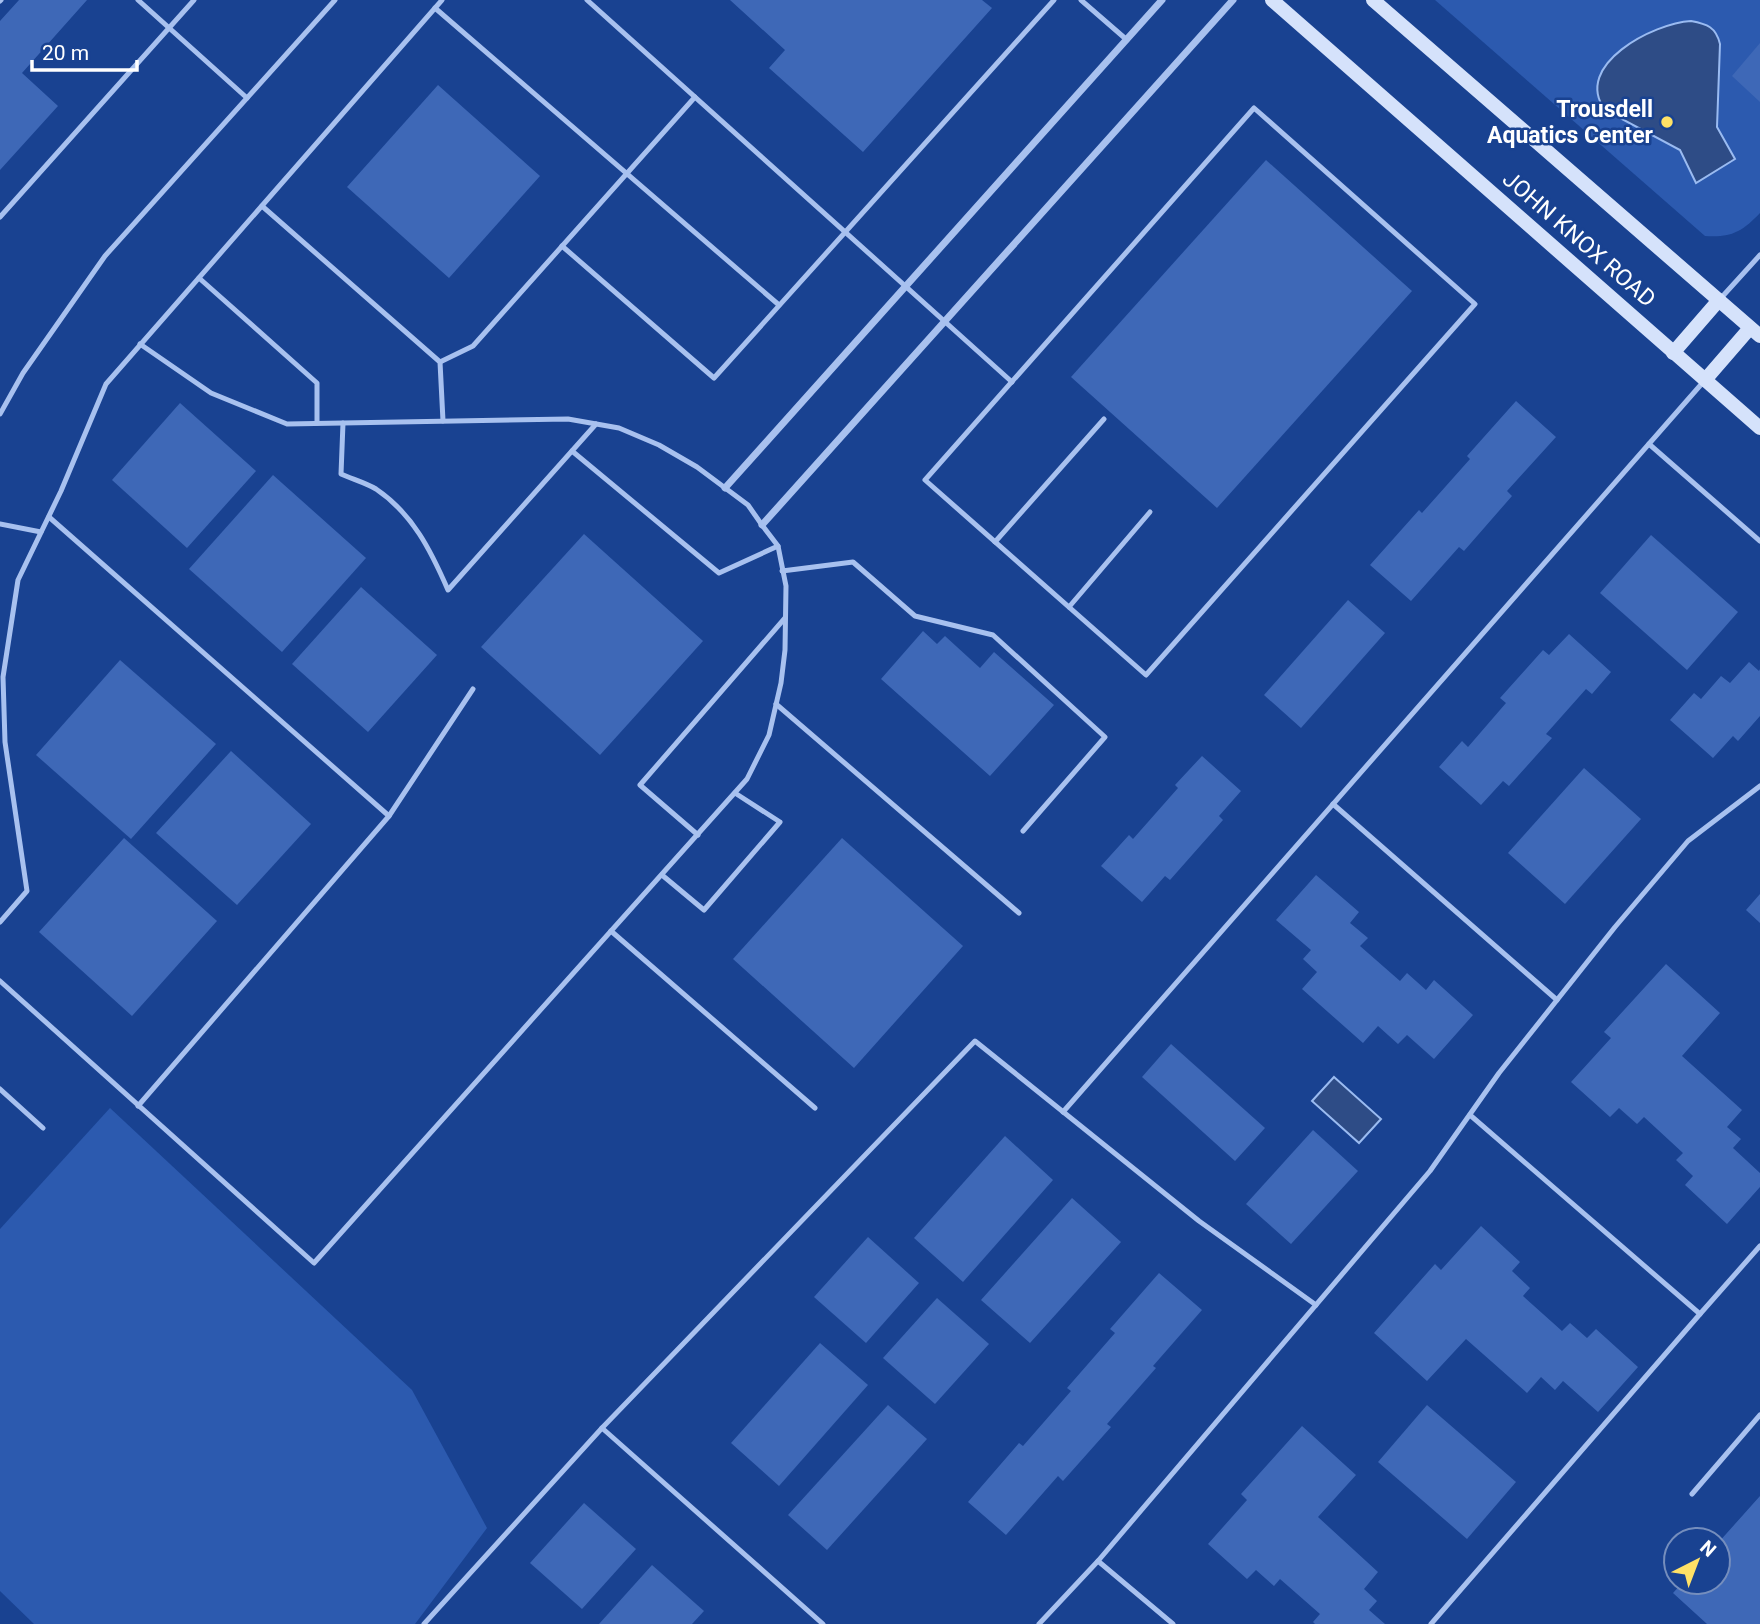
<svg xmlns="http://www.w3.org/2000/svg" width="1760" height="1624" font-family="Roboto,sans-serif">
  <rect width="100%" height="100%" fill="#194291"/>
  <g fill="#2c5aaf">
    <path d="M 1435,0 L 1760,0 L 1760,213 C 1743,231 1731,238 1705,236 Z"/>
    <polygon points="110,1108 412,1390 487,1528 415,1624 34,1624 0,1591 0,1229"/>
  </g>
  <g fill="#2e4c86" stroke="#9abbf1" stroke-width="2">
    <path d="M 1691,21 C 1707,24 1716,27 1720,44 L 1717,127 L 1735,159 L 1696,183 L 1680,150 L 1605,110 C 1572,65 1654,23 1691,21 Z"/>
    <polygon points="1334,1077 1381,1119 1359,1143 1312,1101"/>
  </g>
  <g fill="#3e68b7">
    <polygon points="19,0 87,0 22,73 58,106 0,170 0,21"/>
    <polygon points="730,0 982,0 992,8 863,152 769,68 785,50"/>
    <polygon points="1760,43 1760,102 1732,76"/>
    <polygon points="438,85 540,176 449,278 347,187"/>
    <polygon points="1266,160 1412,291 1217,508 1071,377"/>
    <polygon points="1516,401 1556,437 1507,491 1512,496 1464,551 1459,547 1411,601 1370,565 1419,510 1422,513 1470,459 1467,456"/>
    <polygon points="180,403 256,471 187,548 112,480"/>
    <polygon points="273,475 366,558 282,652 189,569"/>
    <polygon points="584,534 703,641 600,755 481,647"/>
    <polygon points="1651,535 1738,612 1687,670 1600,593"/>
    <polygon points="361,587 437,655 368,732 292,664"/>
    <polygon points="1348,600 1385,633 1301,728 1264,695"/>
    <polygon points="923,631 937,644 945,636 980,668 994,652 1054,705 990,776 881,679"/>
    <polygon points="1569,634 1611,672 1592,694 1586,689 1546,734 1552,738 1509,786 1503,781 1481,805 1439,767 1462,741 1468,747 1506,703 1500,698 1543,650 1549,655"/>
    <polygon points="120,660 216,744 131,839 36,755"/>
    <polygon points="1749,662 1759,671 1760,669 1760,716 1738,741 1733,736 1713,758 1670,720 1694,693 1701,699 1721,676 1730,683"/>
    <polygon points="231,751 311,824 237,905 156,833"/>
    <polygon points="1202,756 1241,791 1219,816 1223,820 1170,880 1165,876 1142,902 1101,866 1129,835 1133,839 1178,788 1175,785"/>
    <polygon points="1584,768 1641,819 1565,904 1508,853"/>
    <polygon points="124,838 217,921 132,1016 39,932"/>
    <polygon points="842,838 963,946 854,1068 733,959"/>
    <polygon points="1316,875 1359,912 1350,923 1368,938 1360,946 1400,981 1407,973 1426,990 1434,980 1473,1015 1434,1059 1407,1035 1398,1044 1378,1026 1363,1043 1302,989 1317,972 1303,959 1311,950 1276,920"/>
    <polygon points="1760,894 1760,923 1746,910"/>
    <polygon points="1666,964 1720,1013 1682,1056 1742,1110 1727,1127 1741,1139 1733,1148 1760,1173 1760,1187 1727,1224 1685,1185 1693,1176 1676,1160 1683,1153 1644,1117 1637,1124 1619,1108 1610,1117 1571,1082 1611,1038 1604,1032"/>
    <polygon points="1171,1044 1265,1128 1235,1161 1142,1077"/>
    <polygon points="1313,1130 1358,1171 1291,1244 1246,1204"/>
    <polygon points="1005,1136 1053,1180 963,1282 914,1238"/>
    <polygon points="1072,1198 1121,1242 1030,1343 981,1300"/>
    <polygon points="1481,1226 1520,1262 1512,1271 1530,1288 1523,1296 1562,1331 1570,1323 1587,1338 1596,1329 1638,1367 1598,1412 1563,1381 1555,1390 1541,1377 1527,1393 1466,1339 1427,1381 1374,1333 1435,1264 1441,1270"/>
    <polygon points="868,1237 919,1283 866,1343 814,1297"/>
    <polygon points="1159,1273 1202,1310 1153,1366 1156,1368 1107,1424 1111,1427 1063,1481 1058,1476 1006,1535 968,1502 1019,1443 1023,1446 1071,1391 1067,1388 1115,1333 1110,1329"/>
    <polygon points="937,1298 989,1344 935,1404 883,1358"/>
    <polygon points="820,1343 868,1385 779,1486 731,1443"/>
    <polygon points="888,1405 927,1439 827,1550 788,1515"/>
    <polygon points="1427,1405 1516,1482 1467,1539 1378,1462"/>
    <polygon points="1302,1426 1356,1475 1318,1517 1378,1572 1364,1589 1377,1601 1369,1610 1385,1624 1315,1624 1313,1622 1320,1614 1280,1579 1274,1586 1256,1570 1247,1579 1208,1544 1247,1500 1241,1494"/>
    <polygon points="1760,1496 1760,1624 1707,1624 1673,1593 1683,1582 1718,1582 1718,1543"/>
    <polygon points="584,1503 636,1549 582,1609 530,1563"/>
    <polygon points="652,1565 704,1611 692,1624 599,1624"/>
  </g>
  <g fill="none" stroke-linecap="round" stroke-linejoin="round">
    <g stroke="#a8c1ef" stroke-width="5">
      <polyline points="138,0 247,98"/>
      <polyline points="587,0 1012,382"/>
      <polyline points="1081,0 1127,40"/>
      <polyline points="0,1 1,0"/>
      <polyline points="435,8 779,305"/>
      <polygon points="1254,108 1475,304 1146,675 925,480"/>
      <polyline points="262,206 440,362 443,421"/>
      <polyline points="0,217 194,0"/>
      <polyline points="562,246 714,378 1054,0"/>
      <polyline points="199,278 317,383 317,423"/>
      <polyline points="1721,298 1760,255"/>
      <polyline points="440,362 473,346 695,97"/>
      <polyline points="0,414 23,373 105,256 335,0"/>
      <path d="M 343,423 L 341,474 C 352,479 366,483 376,489 C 413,514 431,551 448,590 L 596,424"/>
      <polyline points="1649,444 1760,541"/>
      <polyline points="572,451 719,573 778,546"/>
      <polyline points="49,517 389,816"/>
      <polyline points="0,524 41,532"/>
      <polyline points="995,542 1104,419"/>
      <polyline points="782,571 853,562 915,616 993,635 1105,737 1023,831"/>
      <polyline points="1069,607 1150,512"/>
      <polyline points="776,704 1019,913"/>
      <polyline points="1333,804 1557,1000"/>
      <polyline points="698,835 640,785 785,618"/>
      <polyline points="662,875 704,910 780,822 735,793"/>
      <polyline points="0,922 27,891 5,742 3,677 18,580 61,491 106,384 442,0"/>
      <polyline points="611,931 815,1108"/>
      <polyline points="0,981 314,1263 747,779 769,735 781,683 785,650 786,586 778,546 762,525 748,505 697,467 659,445 619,428 568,419 287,424 211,393 140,344"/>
      <polyline points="0,1089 43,1128"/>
      <polyline points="138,1106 389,816 473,689"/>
      <polyline points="1063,1112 1705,380"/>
      <polyline points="1470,1115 1700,1314 1760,1246"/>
      <polyline points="602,1428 823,1624"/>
      <polyline points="1692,1494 1760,1415"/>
      <polyline points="1098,1561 1173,1624"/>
      <polyline points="424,1624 602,1428 975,1041 1199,1221 1316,1305"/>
      <polyline points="1039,1624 1098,1561 1430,1171 1499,1073 1615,927 1688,841 1760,786"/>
      <polyline points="1431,1624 1700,1314"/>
    </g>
    <g stroke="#a8c1ef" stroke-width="7">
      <polyline points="725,488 1162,0"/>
      <polyline points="762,525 1233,0"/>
    </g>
    <g stroke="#d5e2fb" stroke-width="14">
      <polyline points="1272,0 1760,428"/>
      <polyline points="1373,0 1760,336"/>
      <polyline points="1673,353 1719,300"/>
      <polyline points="1705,380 1750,328"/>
    </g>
  </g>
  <circle fill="#ffe166" stroke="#194291" stroke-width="2.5" cx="1667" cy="122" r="7"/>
  <g text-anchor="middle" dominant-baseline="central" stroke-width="5" stroke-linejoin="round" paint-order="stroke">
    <g font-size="23" font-weight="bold" fill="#fff" stroke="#194291" text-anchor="end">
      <text x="1653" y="109">Trousdell<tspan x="1653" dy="26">Aquatics Center</tspan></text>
    </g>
    <g font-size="23" fill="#fff" stroke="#194291">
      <text transform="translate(1579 239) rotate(41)">JOHN KNOX ROAD</text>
    </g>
  </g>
  <g transform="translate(1697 1561) rotate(42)"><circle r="33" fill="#194291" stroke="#758ebd" stroke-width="2"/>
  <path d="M0-5L12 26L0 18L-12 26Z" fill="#ffe166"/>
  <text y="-10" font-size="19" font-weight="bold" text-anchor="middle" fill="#ffffff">N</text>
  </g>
  <path d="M32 60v10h105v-10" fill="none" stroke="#ffffff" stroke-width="3.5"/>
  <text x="42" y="60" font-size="21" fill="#ffffff" stroke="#194291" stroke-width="5" paint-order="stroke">20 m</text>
</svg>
